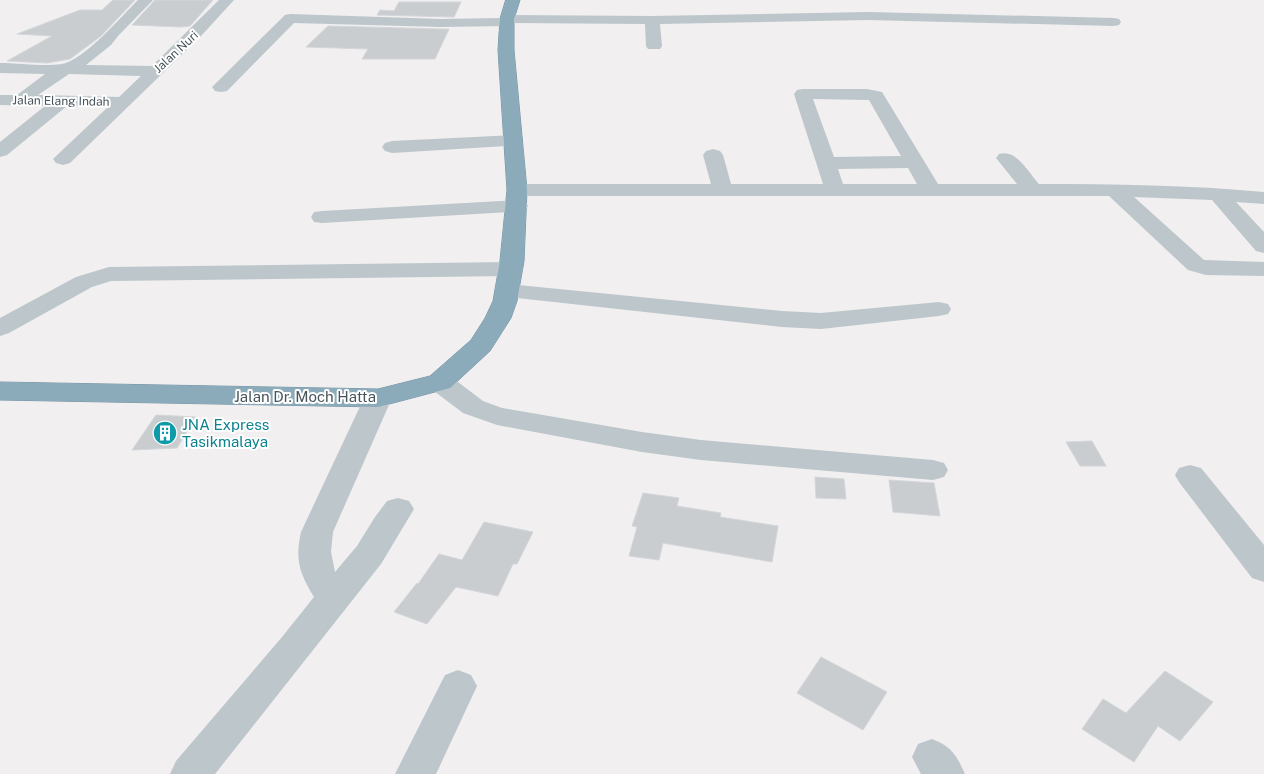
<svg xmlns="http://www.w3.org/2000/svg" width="1264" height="774" font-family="'Public Sans',sans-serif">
  <rect width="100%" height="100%" fill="#f1efef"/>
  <g fill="#c9cdd0" stroke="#d3d6da">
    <polygon points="113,0 135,0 101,36 70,59 47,63 7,61 52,36 17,34 80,10 102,10"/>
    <polygon points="155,0 213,0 190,26 180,27 132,25"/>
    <polygon points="399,2 461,2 454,17 377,15 380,10 394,11"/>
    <polygon points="328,26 441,29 449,29 435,59 362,59 368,49 306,47"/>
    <polygon points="156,415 196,417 177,448 132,450"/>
    <polygon points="1092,441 1106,466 1080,466 1066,442"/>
    <polygon points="815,477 844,479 846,499 816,498"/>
    <polygon points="889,480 934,483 940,516 893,512"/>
    <polygon points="643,493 679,498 677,506 721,513 720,517 778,526 772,562 663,543 659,560 629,556 637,527 632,526"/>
    <polygon points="484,522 533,532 517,564 513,564 498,596 456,587 427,624 394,612 417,583 418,584 439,554 462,560"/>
    <polygon points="821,657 887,692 863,730 797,693"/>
    <polygon points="1165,671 1213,702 1180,741 1158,726 1134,762 1082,729 1103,699 1126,713"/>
  </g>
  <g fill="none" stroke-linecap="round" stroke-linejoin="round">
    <g stroke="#7695a5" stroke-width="1">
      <polygon id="highway" points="506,0 520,0 514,19 514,50 527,190 524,261 517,301 511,318 490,351 450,388 378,407 0,400 0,382 378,389 430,376 471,340 485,318 493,301 500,261 507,190 498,50 500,19"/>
    </g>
    <g fill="#bcc6cb" fill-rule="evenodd">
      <path d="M 138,0 L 153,0 L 118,36 L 111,45 L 86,65 L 152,66 L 219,0 L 234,0 L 201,36 L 70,163 L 63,165 L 56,163 L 53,159 L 108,107 L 67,106 L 7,155 L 0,157 L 0,142 L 45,106 L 0,105 L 0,95 L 17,95 L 45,74 L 0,73 L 0,63 C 19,63 44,67 62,64 C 83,61 122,16 138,0 ZM 69,74 L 141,76 L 119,97 L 38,95 Z"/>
      <polygon points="868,12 1114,18 1119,19 1121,22 1119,25 1114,26 868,20 660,24 662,46 660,49 648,49 646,46 645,24 513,23 507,26 441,27 294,23 227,91 221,92 215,91 212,87 285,15 290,14 441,19 501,18 507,15 652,16"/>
      <path d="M 803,89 L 867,89 L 882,92 L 938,184 L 1017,184 L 996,158 L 999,154 C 1017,149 1028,172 1039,184 C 1114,184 1189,185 1264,192 L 1264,204 L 1236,202 L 1264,232 L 1264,253 L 1256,251 L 1212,200 L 1134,197 L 1204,260 L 1264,262 L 1264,276 L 1206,275 L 1188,270 L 1109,196 L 517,196 L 510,194 L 507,190 L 510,186 L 517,184 L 711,184 L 703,155 L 706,151 L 713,149 L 720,151 L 723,155 L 731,184 L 823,184 L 794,94 L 797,90 ZM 813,99 L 869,100 L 901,156 L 834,157 ZM 908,168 L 917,184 L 843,184 L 838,169 Z"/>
      <polygon points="513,135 520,137 522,141 520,145 392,153 385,151 382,147 385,143 392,141"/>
      <polygon points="517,200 525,201 528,206 525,211 322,223 314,222 311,217 314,212 322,211"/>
      <polygon points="511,262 519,264 523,269 519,274 511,276 111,281 92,287 9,333 0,336 0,318 76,277 109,267"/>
      <polygon points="507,284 782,311 821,313 939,302 948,304 951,309 948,314 939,316 821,329 782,327 498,296 495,291 498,286"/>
      <polygon points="440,374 450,376 483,401 502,408 642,432 701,440 933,460 944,463 948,470 944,477 933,480 701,460 642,452 497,425 463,413 430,388 426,382 430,376"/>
      <path d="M 378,389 L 388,392 L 392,398 L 333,532 L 331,552 L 335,572 L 357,546 L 375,517 L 387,501 L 398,498 L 409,501 L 414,509 L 381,564 L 215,774 L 170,774 L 176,761 L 282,637 L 314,597 C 299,572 295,560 301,532 L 364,398 L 368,392 Z"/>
      <polygon points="1190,465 1201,468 1264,545 1264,582 1252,578 1179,482 1175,475 1179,468"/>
      <polygon points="458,670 471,675 477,686 436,774 395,774 445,675"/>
      <path d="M 932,739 C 951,746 957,756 965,774 L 921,774 L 912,757 L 918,744 Z"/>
    </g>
    <use href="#highway" fill="#8baaba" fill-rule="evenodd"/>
  </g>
  <defs>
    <g id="building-disc" transform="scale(1.25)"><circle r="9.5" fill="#0f9aa8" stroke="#fff"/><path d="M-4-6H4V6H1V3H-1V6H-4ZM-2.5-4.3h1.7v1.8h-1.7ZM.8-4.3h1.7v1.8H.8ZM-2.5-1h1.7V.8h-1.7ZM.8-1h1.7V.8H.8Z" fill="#fff"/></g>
  </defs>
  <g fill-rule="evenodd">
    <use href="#building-disc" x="165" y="433"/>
  </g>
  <g text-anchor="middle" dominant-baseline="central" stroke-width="4" stroke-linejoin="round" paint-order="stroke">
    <g font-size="12" fill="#48555b" stroke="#fff">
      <text transform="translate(176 52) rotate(-43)">Jalan Nuri</text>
      <text transform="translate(61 101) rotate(1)">Jalan Elang Indah</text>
    </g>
    <g font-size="15" fill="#48555b" stroke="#fff">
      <text x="305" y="396">Jalan Dr. Moch Hatta</text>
    </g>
    <g font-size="15" fill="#0d838f" stroke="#fff" text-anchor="start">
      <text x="182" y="424">JNA Express<tspan x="182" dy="17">Tasikmalaya</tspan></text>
    </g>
  </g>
</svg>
